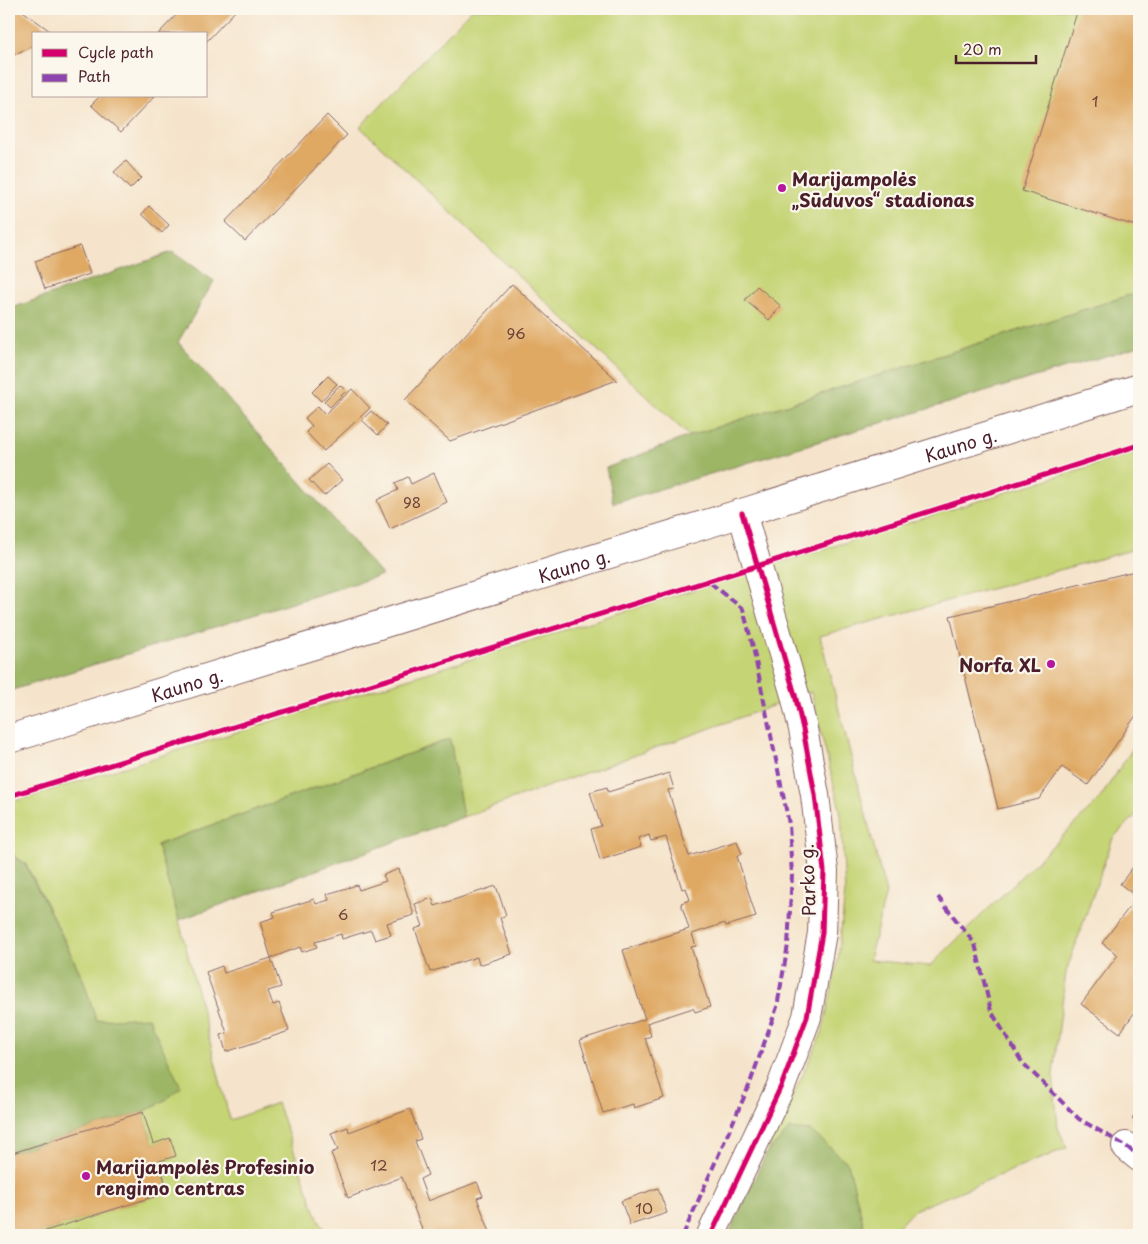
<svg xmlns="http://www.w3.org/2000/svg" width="1148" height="1244" font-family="'Playpen Sans',sans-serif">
  <rect width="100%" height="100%" fill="#fbf7ec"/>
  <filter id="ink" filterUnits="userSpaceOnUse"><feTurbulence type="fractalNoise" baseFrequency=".02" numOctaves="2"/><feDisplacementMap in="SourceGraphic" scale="10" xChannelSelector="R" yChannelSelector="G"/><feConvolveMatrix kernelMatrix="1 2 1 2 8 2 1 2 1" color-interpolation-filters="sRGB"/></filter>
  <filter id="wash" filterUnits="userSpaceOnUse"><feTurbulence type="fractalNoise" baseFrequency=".0096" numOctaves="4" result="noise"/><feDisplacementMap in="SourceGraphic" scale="20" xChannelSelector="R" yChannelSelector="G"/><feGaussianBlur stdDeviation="1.12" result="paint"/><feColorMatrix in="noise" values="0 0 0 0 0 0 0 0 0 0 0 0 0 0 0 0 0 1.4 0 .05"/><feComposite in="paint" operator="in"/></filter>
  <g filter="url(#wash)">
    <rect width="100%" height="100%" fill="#f5e4cb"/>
    <g fill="#c5d475" stroke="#887a50">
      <polygon points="472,9 1139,9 1139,292 689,436 360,127"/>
      <polygon points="1139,451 1139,548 820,636 886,893 869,960 930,966 1098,801 1139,739 1139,812 1113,838 1066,972 1053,1074 1058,1128 1067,1148 914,1210 890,1235 866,1235 848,1164 790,1129 766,1154 822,1033 838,960 845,892 841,814 811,692 463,817 450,739 157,845 179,920 230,1120 277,1103 317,1216 328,1235 33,1235 168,1192 159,1161 170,1139 153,1144 143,1112 167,1099 96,1021 83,979 60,931 26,864 9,852 9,803"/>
    </g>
    <g fill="#9cb666" stroke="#736a48">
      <polygon points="172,252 214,281 178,342 382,575 9,691 9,309"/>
      <polygon points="1139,292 1139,346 613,503 606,468 689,436"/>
      <polygon points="450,739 463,817 179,920 157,845"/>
      <polygon points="9,852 25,864 60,932 83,979 96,1020 148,1017 181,1087 167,1099 143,1112 9,1154"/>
      <polygon points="790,1129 811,1131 848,1163 866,1235 728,1235 766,1154"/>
    </g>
    <g id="blocks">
      <g fill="#dfa963">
        <polygon points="9,9 20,9 50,31 48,34 34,34 34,45 9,57"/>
        <polygon points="182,9 237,9 206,42 206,34 158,34"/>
        <polygon points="1078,9 1139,9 1139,227 1022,191"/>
        <polygon points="100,96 155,96 121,132 91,105"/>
        <polygon points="327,115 347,135 245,241 225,222"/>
        <polygon points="126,161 141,178 130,189 114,172"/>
        <polygon points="149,206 169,225 162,233 142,214"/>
        <polygon points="80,246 90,274 45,289 35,261"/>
        <polygon points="512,284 617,380 450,441 405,400"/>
        <polygon points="757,286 781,306 769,320 745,300"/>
        <polygon points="328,376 337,384 321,401 312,392"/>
        <polygon points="340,385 346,391 330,407 324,401"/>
        <polygon points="352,389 370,408 324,451 306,432 312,426 305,418 318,406 325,414"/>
        <polygon points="371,411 387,425 378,435 362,420"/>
        <polygon points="327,464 342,480 324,496 309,480"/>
        <polygon points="434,473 447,502 390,529 377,500 398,490 395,483 408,477 411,484"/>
        <polygon points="1139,570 1139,711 1088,785 1062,767 1039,799 998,809 950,616"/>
        <polygon points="669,773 674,789 668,790 689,856 737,841 742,854 737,856 756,917 726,926 725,923 692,934 696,946 691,947 710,1007 695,1012 693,1008 647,1023 651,1036 645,1038 664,1098 634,1108 633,1104 603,1113 580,1040 645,1019 623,950 689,929 681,903 690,900 686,888 682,889 666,837 651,841 649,835 638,839 641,847 600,860 591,829 601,826 590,792 607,787 608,792"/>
        <polygon points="1139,859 1139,1006 1120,1033 1081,1004 1118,955 1102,943 1137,897 1120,884"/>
        <polygon points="399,869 414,915 387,923 391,935 375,940 371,930 342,939 341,934 315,942 317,947 302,952 300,947 271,958 260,922 275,917 273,912 314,899 316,904 329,900 327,894 357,885 359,890 386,881 383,875"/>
        <polygon points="496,886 506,915 500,918 512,954 479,965 477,957 430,972 415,929 423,926 415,904 432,898 435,906"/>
        <polygon points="271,958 281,987 268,991 273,1005 279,1003 289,1031 226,1052 221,1035 227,1033 206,972 222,966 224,973"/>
        <polygon points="410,1109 421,1139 415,1141 428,1175 420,1179 428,1201 477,1182 483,1196 477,1198 491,1235 430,1235 429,1232 424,1234 402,1177 348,1198 331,1153 338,1150 331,1133 348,1127 349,1132"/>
        <polygon points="1139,1109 1139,1124 1132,1118"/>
        <polygon points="143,1112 153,1144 170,1138 176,1156 159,1161 168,1192 33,1235 9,1235 9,1154"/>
        <polygon points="658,1188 667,1213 630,1225 621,1201"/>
      </g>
    </g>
  </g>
  <g filter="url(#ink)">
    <use href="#blocks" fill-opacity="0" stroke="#866463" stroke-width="1"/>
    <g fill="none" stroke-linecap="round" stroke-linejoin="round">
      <g stroke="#866463" stroke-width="30">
        <g id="minor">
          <polyline points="1126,1146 1139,1157"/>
          <polyline points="711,1235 782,1084 807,1017 822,933 824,871 815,795 803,729 795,695 742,513"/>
        </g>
      </g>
      <g stroke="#866463" stroke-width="30">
        <g id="secondary">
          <path id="s1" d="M 9,739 L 742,513 L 1139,388"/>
        </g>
      </g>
      <use href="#minor" stroke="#fff" stroke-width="28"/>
      <use href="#secondary" stroke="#fff" stroke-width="28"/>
      <g stroke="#8e44ad" stroke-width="4" stroke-dasharray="8 4" stroke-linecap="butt">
        <polyline points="938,897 975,944 991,1011 1022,1062 1079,1119 1126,1146 1139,1157"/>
        <polyline points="683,1235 749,1086 777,1007 788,945 792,875 789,824 753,647 743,609 708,581"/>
      </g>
      <g stroke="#fbf7ec" stroke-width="8">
        <g id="cycleway">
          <polyline points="9,796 757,566 1139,445"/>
          <polyline points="711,1235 782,1084 807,1017 822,933 824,871 815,795 803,729 795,695 742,513"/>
        </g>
      </g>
      <use href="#cycleway" stroke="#d6006c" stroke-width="5"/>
    </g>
  </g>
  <g fill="#b5179e" stroke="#fbf7ec" stroke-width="2">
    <circle cx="782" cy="188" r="5"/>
    <circle cx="1051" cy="664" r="5"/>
    <circle cx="86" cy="1176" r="5"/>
  </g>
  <g text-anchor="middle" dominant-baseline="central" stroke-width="4.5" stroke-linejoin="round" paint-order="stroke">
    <g font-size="15" fill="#6f4239">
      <text x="1095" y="100">1</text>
      <text x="516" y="332">96</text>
      <text x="412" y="501">98</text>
      <text x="343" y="913">6</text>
      <text x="379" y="1164">12</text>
      <text x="644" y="1207">10</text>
    </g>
    <g font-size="18" font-weight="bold" fill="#4a1f2b" stroke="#fbf7ec" text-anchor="start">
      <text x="792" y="178">Marijampolės<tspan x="792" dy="21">„Sūduvos“ stadionas</tspan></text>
      <text x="1041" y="664" text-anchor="end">Norfa XL</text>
      <text x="96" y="1166">Marijampolės Profesinio<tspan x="96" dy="21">rengimo centras</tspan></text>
    </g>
    <g font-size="18" fill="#4a1f2b" stroke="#fbf7ec">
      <text stroke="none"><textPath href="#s1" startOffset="996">Kauno g.</textPath></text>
      <text stroke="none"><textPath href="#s1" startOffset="591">Kauno g.</textPath></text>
      <text stroke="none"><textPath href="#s1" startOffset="186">Kauno g.</textPath></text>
      <text transform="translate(807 880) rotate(-92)">Parko g.</text>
    </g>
  </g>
  <rect width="1148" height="1244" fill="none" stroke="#fbf7ec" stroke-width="30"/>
  <rect x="32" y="32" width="175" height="65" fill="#fbf7ec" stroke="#b4a19f"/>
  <rect x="42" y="49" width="25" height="8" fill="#d6006c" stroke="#b4a19f"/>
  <text x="78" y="58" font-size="15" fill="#4a1f2b">Cycle path</text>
  <rect x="42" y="74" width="25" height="8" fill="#8e44ad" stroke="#b4a19f"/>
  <text x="78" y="82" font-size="15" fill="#4a1f2b">Path</text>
  <path d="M956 55v8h80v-8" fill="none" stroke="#4a1f2b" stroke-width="2.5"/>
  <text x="963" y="55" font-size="15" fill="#4a1f2b" stroke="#fbf7ec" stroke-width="4" paint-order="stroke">20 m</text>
</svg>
